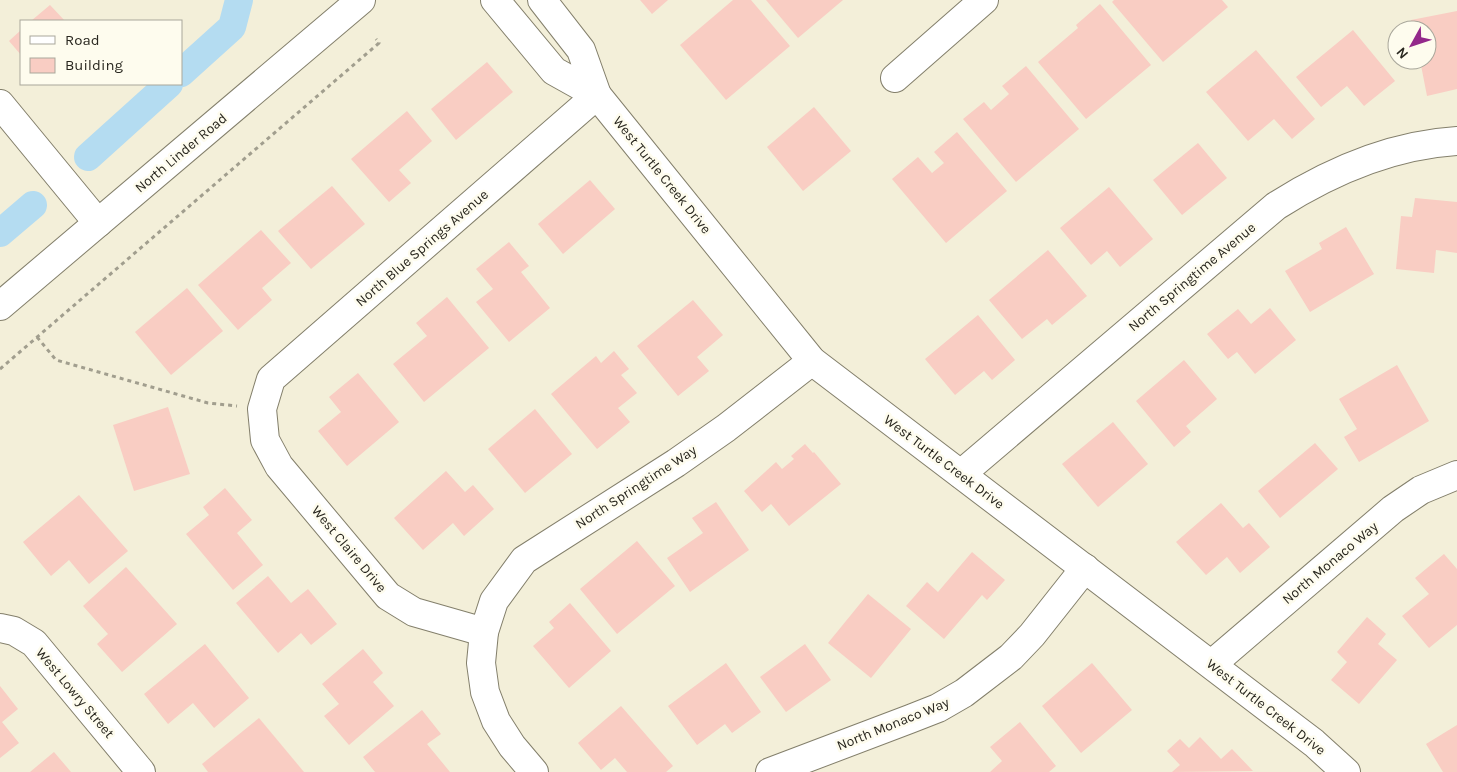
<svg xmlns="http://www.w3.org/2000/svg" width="1457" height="772" font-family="Karla,sans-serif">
  <rect width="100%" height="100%" fill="#f3efd9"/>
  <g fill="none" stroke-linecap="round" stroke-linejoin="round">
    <g stroke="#b4dcf1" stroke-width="28">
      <polyline points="181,73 232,27 239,0"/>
      <polyline points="88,157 169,84"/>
      <polyline points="0,233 33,205"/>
    </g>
  </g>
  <g fill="#f9cdc3">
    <polygon points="640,0 668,0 652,14"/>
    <polygon points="733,0 751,0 790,46 726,100 680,45"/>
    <polygon points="766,0 843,0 798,38"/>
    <polygon points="1114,0 1222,0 1228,7 1163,62 1112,2"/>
    <polygon points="1100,4 1151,65 1086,119 1038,62 1078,28 1076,25"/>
    <polygon points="50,5 65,21 31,21"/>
    <polygon points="1457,11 1457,89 1427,96 1420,60 1427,60 1427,30 1413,30 1411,20"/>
    <polygon points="21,30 21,55 9,41"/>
    <polygon points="1353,30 1395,81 1364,106 1347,86 1321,107 1296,77"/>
    <polygon points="1256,50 1315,119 1292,139 1274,119 1248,141 1206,92"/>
    <polygon points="487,62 513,92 456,140 431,109"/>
    <polygon points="1026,66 1079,129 1016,182 963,119 984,102 991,110 1009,94 1002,86"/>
    <polygon points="814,107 851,151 803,191 767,147"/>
    <polygon points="407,111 432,141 399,170 411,183 389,202 351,159"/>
    <polygon points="957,132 1007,191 946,243 892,179 918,157 932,173 944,163 934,152"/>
    <polygon points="1198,143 1227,178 1182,215 1153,180"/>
    <polygon points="590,180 615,209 563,254 538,224"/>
    <polygon points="332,186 365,224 311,269 278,231"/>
    <polygon points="1109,187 1153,239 1120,267 1107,251 1091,265 1060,228"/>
    <polygon points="1415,198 1457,202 1457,253 1436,250 1434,273 1396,269 1401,216 1412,217"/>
    <polygon points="1346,227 1374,274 1310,312 1285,271 1322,249 1319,243"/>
    <polygon points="261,230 291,263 262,288 272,300 238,330 198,285"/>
    <polygon points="509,242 529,266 521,272 550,308 509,342 476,302 493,289 476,269"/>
    <polygon points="1048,250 1087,296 1052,325 1047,319 1022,339 989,300"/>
    <polygon points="187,288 223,331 171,375 135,332"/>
    <polygon points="447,297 489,348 424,402 393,364 427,336 416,323"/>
    <polygon points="693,300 723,335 697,357 709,371 678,396 637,346"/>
    <polygon points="1270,308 1296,340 1255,374 1237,352 1228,359 1207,334 1238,309 1251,324"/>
    <polygon points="978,315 1015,360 992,380 984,371 955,395 925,359"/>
    <polygon points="614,351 629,369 621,375 637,393 618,408 630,422 597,449 551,394 596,356 601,363"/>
    <polygon points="1184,360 1217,399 1186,426 1191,432 1174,447 1136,401"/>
    <polygon points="1397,365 1429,421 1359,462 1344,437 1357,429 1339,399"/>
    <polygon points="358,373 399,422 347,466 318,431 341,412 329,397"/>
    <polygon points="168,407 190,474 134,491 113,425"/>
    <polygon points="535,409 572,454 525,493 488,449"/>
    <polygon points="1113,422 1148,464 1098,507 1062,464"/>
    <polygon points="1315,443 1338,469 1280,518 1258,491"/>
    <polygon points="805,444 813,453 814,452 841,484 789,526 771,504 762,512 744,491 776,462 782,469 794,459 791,456"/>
    <polygon points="446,471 465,492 473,485 494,509 464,536 453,523 423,550 394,518"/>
    <polygon points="225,488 252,520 237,533 263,565 233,590 186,534 209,515 203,507"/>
    <polygon points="79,495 128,551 89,584 69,560 51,576 23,542"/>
    <polygon points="716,502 749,550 690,592 667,558 703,533 692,518"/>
    <polygon points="1221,503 1243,528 1249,523 1270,547 1240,573 1227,557 1206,575 1176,542"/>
    <polygon points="637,541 675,586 617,634 580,589"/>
    <polygon points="972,552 1005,580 987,600 982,595 944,639 906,606 927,582 938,592"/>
    <polygon points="1444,554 1457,569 1457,625 1429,648 1402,616 1429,594 1415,578"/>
    <polygon points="126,567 177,624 122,672 97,644 108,634 83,606"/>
    <polygon points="268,576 291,603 308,589 337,624 311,645 301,633 278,653 236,603"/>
    <polygon points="868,594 911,629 871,678 828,643"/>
    <polygon points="570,603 611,651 569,688 533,646 554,628 549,622"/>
    <polygon points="1367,617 1386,634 1378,644 1397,660 1359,704 1331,680 1347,662 1337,652"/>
    <polygon points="205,644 249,698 214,728 193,703 168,724 144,694"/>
    <polygon points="805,644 831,680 786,712 760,677"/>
    <polygon points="363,649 383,673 373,682 394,706 349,745 324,716 339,704 322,684"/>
    <polygon points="726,663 761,712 732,733 725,724 697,745 668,706"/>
    <polygon points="1092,663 1132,710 1081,753 1042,706"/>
    <polygon points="0,686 18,709 2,722 19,743 0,758"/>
    <polygon points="621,706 673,766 666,772 627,772 615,758 601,770 578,743"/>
    <polygon points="422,710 441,734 427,744 450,772 375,772 363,757"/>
    <polygon points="259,718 304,772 208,772 202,764"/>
    <polygon points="1020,722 1056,766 1049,772 990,772 1002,761 990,747"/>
    <polygon points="1457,725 1457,772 1443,772 1426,744"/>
    <polygon points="1200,737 1221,759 1232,749 1253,771 1172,772 1180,765 1167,751 1180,739 1189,748"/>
    <polygon points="54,752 71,772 30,772"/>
  </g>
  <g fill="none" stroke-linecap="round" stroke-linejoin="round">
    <g stroke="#837f6b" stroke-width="30">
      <g id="minor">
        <polyline points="495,0 554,71 597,95 581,50 542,0"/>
        <polyline points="895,78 984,0"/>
        <polyline points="0,104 98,223"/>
        <path d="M 961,474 L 1276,206 C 1331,171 1391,145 1457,141"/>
        <polyline points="0,628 14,631 34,643 141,772"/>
        <polyline points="484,632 414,612 388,596 279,466 265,440 262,409 271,379 597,95 812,361 1314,743 1346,772"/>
        <polyline points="1212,664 1393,509 1421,490 1457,475"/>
        <polyline points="534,772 512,746 496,721 485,692 481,663 484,632 494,601 524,560 676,463 726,428 812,361"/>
        <polyline points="770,772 910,719 938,708 964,693 1011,657 1032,635 1085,568"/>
      </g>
    </g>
    <g stroke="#837f6b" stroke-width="30">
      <polyline id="secondary" points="0,306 361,0"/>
    </g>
    <g stroke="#a19e8e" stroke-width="3" stroke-dasharray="4 4" stroke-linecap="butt">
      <polyline points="37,337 56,360 208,403 237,406"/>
      <polyline points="0,369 379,43 376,39"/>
    </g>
    <use href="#minor" stroke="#fff" stroke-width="28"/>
    <use href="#secondary" stroke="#fff" stroke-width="28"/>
  </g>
  <g text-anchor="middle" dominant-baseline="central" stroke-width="5" stroke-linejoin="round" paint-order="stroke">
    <g font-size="14" fill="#29271f" stroke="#fefcee">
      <text transform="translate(181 153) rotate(-40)">North Linder Road</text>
      <text transform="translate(662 175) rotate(51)">West Turtle Creek Drive</text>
      <text transform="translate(422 248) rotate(-41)">North Blue Springs Avenue</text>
      <text transform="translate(1192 277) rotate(-40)">North Springtime Avenue</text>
      <text transform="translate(944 462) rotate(37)">West Turtle Creek Drive</text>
      <text transform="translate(636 487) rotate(-33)">North Springtime Way</text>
      <text transform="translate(349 549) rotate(50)">West Claire Drive</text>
      <text transform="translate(1330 563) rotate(-40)">North Monaco Way</text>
      <text transform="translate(75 693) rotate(50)">West Lowry Street</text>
      <text transform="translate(1266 707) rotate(38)">West Turtle Creek Drive</text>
      <text transform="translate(893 724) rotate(-22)">North Monaco Way</text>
    </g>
  </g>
  <rect x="20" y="20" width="162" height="65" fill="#fefcee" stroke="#a9a79b"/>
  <rect x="30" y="36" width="25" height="8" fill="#ffffff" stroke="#a9a79b"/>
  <text x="65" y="45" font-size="15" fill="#29271f">Road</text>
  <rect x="30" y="58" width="25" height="15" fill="#f9cdc3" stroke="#a9a79b"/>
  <text x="65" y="70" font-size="15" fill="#29271f">Building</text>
  <g transform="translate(1412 45) rotate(230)"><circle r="24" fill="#fefcee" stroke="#a9a79b"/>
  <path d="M0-4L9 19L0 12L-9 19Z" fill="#93288a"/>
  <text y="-8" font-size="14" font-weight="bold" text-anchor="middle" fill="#29271f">N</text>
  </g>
</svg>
